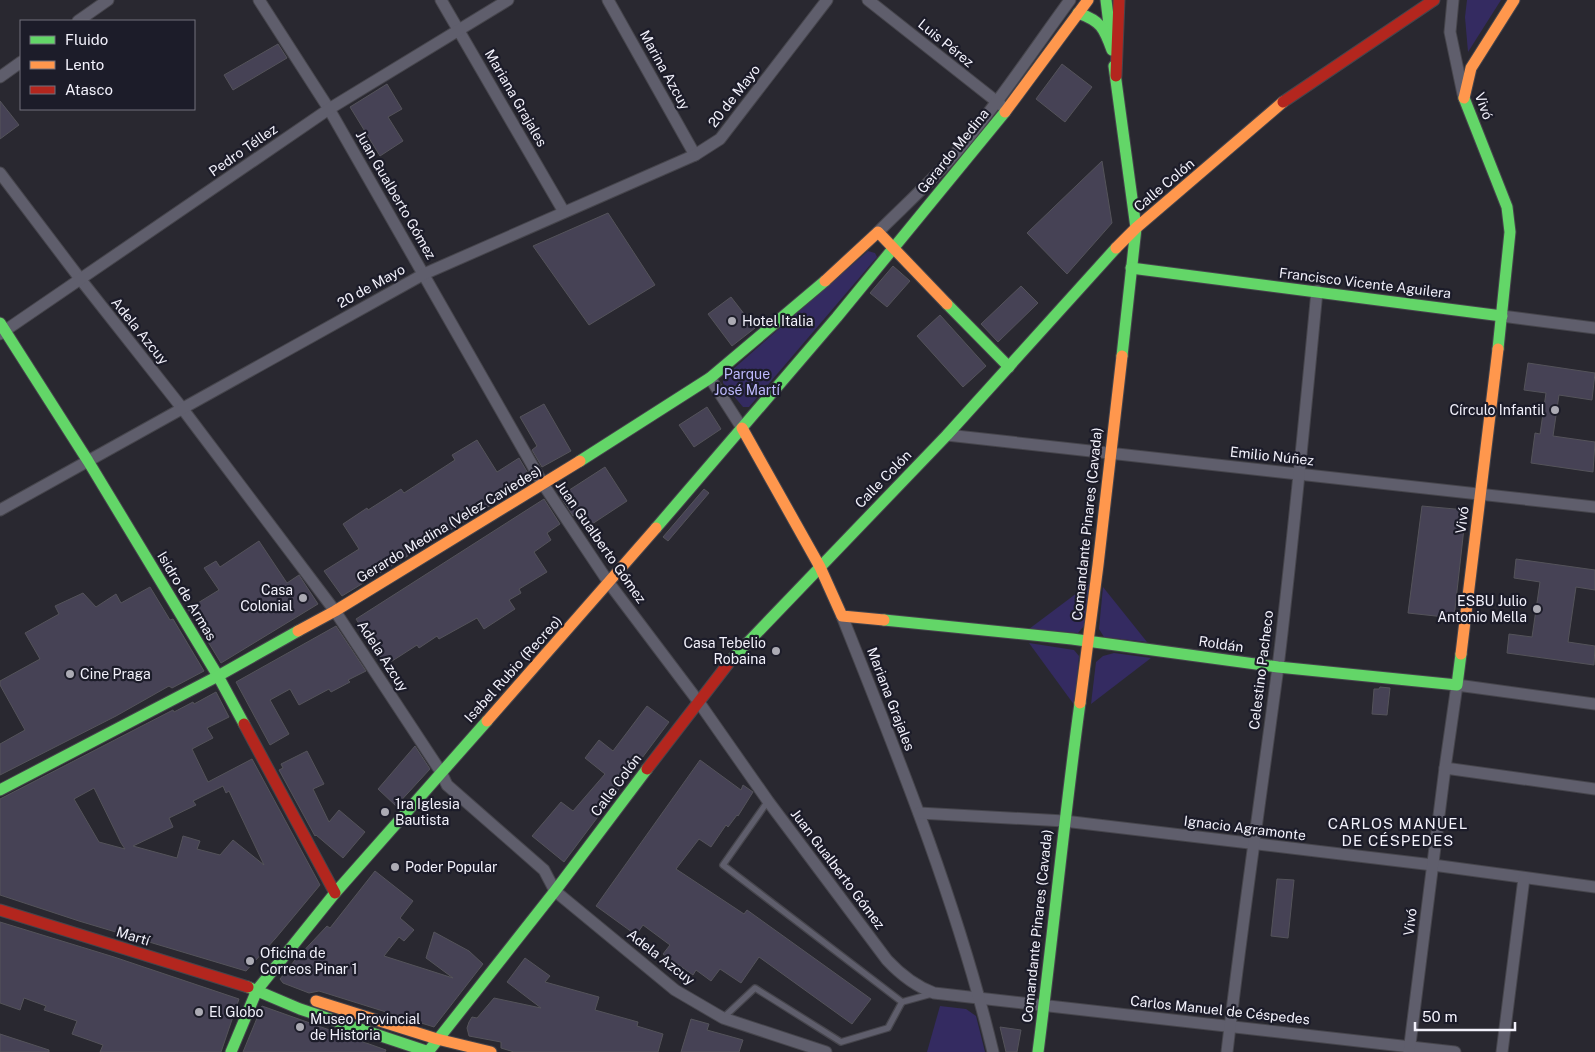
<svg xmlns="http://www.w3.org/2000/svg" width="1595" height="1052" font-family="'Public Sans',sans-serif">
  <rect width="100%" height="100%" fill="#292830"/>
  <g fill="#342b61">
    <polygon points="1467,0 1501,0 1468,52 1465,17"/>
    <polygon points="868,251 875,253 877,257 749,407 743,407 723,383 723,378"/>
    <polygon points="1089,584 1084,626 1078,633 1029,629"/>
    <polygon points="1103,587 1147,642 1104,637 1099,629"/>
    <polygon points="1029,643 1074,650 1079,656 1075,706"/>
    <polygon points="1114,653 1151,658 1091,704 1096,662 1103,656"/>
    <polygon points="940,1006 966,1009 976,1016 985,1052 927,1052"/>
  </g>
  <g fill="#464255" stroke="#54535a" fill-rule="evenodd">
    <polygon points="278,44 287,58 233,90 224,75"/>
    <polygon points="1062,64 1092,87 1065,122 1036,99"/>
    <polygon points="387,84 402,109 388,117 403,141 380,156 350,107"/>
    <polygon points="0,101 19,125 0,139"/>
    <polygon points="1102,161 1112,223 1067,274 1027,233"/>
    <polygon points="608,213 655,285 589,325 533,246"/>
    <polygon points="893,266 910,281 887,307 870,293"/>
    <polygon points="1021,286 1038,303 998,342 981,324"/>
    <polygon points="731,297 755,328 732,346 708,314"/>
    <polygon points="940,315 986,366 963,387 917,336"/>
    <polygon points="1528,363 1595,373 1592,400 1559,395 1553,436 1595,442 1593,472 1531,463 1535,433 1540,434 1546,393 1524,390"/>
    <polygon points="544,404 571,451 542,467 532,450 537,446 520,417"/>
    <polygon points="707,407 721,429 694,447 679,425"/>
    <polygon points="477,440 497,472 519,458 532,480 445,533 442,529 417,546 419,549 342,596 324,571 359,549 343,524 367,508 368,510 401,489 404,493 455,460 452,455"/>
    <polygon points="605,467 627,501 589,526 579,512 573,516 560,496"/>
    <polygon points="704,489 709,493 668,541 663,537"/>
    <polygon points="544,499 560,524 547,533 551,540 534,552 547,572 519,589 521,593 509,600 515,609 484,629 477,618 439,639 437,636 419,648 417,645 386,665 356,619"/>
    <polygon points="1422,506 1466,510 1454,618 1408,613"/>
    <polygon points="259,541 287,583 299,575 318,604 221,663 188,609 219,590 204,568 216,561 220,567"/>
    <polygon points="1516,559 1595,570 1595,590 1576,587 1568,642 1595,646 1594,665 1507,653 1509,634 1532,637 1540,582 1514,578"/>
    <polygon points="150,587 170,620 173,619 204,671 172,688 169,686 116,716 0,775 0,744 25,730 0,685 0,681 40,659 25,633 59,614 55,606 83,593 96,607 116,594 121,603"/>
    <polygon points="336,626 366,671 348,680 350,682 331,692 329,689 299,705 290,689 270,700 289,734 270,745 236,682"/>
    <polygon points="1380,687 1390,688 1387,715 1372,714 1374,689 1379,689"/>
    <path d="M 216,692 L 229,717 L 207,728 L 213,738 L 192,749 L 208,782 L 252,759 L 320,885 L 275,939 L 246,971 L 79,921 L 0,895 L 0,799 L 173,710 L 174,712 L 193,702 L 194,704 ZM 223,786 L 226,793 L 229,791 L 264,865 L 233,840 L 220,855 L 197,849 L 200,841 L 183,836 L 177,858 L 133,846 L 173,827 L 169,818 L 196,805 L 193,801 ZM 94,788 L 121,843 L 125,849 L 99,842 L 74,799 Z"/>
    <polygon points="647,706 669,722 564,862 532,836 561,802 573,811 605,774 585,758 599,740 613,751"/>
    <polygon points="415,746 430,769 396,806 378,789"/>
    <polygon points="307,751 324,784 313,789 329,822 339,810 365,832 343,858 316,835 315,836 279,770 283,768 281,764"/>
    <polygon points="700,760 741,790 743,785 753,792 738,816 737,815 728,827 726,825 711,847 699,839 676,869 744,914 747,910 871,999 852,1024 759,957 741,983 720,969 711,981 696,970 693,975 663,954 670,945 643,925 636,935 596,906"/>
    <polygon points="375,871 413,901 400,918 414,930 404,941 399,937 384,956 453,978 426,958 434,932 469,951 483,964 434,1027 319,991 309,993 283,983 280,979 295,960 327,926 330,928"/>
    <polygon points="1277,879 1294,880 1288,938 1271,936"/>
    <polygon points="0,922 114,957 239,999 221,1052 100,1052 103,1045 72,1034 77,1021 44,1010 46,1006 24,998 20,1010 0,1003"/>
    <polygon points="525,958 550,976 545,982 599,997 595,1010 638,1022 637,1026 663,1034 658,1052 514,1052 501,1048 501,1042 469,1036 467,1028 469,1022 472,1017 477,1018 494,998 541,1008 507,982"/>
    <polygon points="262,1006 386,1050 385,1052 243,1052"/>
    <polygon points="691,1019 709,1024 707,1030 743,1040 739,1052 681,1052"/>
    <polygon points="1000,1027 1021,1030 1017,1052 1006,1052"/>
    <polygon points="0,1034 49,1050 49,1052 0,1052"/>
  </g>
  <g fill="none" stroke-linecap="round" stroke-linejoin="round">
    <g stroke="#46454c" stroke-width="8">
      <g id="lane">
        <polyline points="902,1002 931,994"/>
        <polyline points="723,1018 755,988 841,1042 888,1028 902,1002 723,865 768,801"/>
      </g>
    </g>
    <g stroke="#46454c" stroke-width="13">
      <g id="street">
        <path d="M 259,0 L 329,109 L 543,484 L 609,583 L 698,701 L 768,801 L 887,960 C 901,975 915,986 934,993 L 1455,1052"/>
        <polyline points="441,0 564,212"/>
        <polyline points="608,0 695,155"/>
        <polyline points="868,0 1001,105"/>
        <polyline points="1453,0 1450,32 1463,94"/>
        <polyline points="78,21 108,0"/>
        <polyline points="0,77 21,62"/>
        <polyline points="0,173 81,280 182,408 335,611 441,772 447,785 544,870 555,891 675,990 723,1018 826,1052"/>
        <path d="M 878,232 C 903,207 930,183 953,156 C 996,107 1032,52 1070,0"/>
        <polyline points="1502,316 1595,328"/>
        <polyline points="0,334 329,109 508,0"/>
        <polyline points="710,378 742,428"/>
        <path d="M 947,435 C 1163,461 1379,481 1595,507"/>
        <polyline points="0,510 424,274 695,155 720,139 827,0"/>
        <path d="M 842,616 C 899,759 957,902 993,1052"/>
        <polyline points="1445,768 1595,789"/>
        <polyline points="919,813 1064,821 1433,865 1595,887"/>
        <path d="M 1227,1052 C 1242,923 1261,795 1278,667 C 1293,542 1305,417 1317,291"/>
        <polyline points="1409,1052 1445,768 1457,685 1595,704"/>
        <polyline points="1502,1052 1524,878"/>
      </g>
    </g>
    <g stroke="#46454c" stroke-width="13">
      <g id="fast">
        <polyline points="1106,0 1111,41"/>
        <path d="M 1078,13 C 1101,21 1104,28 1112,50"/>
        <polyline points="1114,66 1136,228 1122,356"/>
        <polyline points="1464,98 1507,207 1510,232 1498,349"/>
        <polyline points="1131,268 1502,316"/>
        <polyline points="947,304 1009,367"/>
        <polyline points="0,323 88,461 218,676 244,724"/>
        <polyline points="580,461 710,378 825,281"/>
        <polyline points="656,528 837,317 1005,112"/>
        <polyline points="884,620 1072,639 1278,667 1457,685 1461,654"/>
        <polyline points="731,660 947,435 1116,248"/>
        <polyline points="0,790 218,676 298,631"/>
        <polyline points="248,987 300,1009 429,1052"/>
        <polyline points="231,1052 257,990 335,893 487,721"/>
        <polyline points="428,1052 555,891 647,769"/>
        <path d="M 1038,1052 C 1053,936 1064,819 1080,703"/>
      </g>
    </g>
    <g stroke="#46454c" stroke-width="13">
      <g id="slow">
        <polyline points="1464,98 1471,68 1514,0"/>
        <polyline points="1005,112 1088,0"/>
        <polyline points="1116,248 1136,228 1283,102"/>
        <polyline points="825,281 878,232 947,304"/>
        <polyline points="742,428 820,567 842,616 884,620"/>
        <polyline points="298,631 335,611 580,461"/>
        <polyline points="1461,654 1498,349"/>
        <polyline points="1080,703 1098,565 1122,356"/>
        <polyline points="487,721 656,528"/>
        <polyline points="316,1001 437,1039 491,1052"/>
      </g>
    </g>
    <g stroke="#46454c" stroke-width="13">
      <g id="jam">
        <polyline points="1116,76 1119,0"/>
        <polyline points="1283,102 1434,0"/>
        <polyline points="244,724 335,893"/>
        <polyline points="647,769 731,660"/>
        <polyline points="0,910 248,987"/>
      </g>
    </g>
    <use href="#lane" stroke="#5f5e6c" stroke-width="5.5"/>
    <use href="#street" stroke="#5f5e6c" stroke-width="11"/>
    <use href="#fast" stroke="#63d668" stroke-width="11"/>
    <use href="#slow" stroke="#ff974d" stroke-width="11"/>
    <use href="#jam" stroke="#b3261e" stroke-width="11"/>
  </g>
  <g fill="#acabb4" stroke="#1c1c29" stroke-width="2">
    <circle cx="732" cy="321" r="5"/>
    <circle cx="1555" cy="410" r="5"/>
    <circle cx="303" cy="598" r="5"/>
    <circle cx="1537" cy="609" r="5"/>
    <circle cx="776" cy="651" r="5"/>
    <circle cx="70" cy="674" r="5"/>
    <circle cx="385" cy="812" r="5"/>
    <circle cx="395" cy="867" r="5"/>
    <circle cx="250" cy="961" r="5"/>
    <circle cx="199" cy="1012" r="5"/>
    <circle cx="300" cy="1027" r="5"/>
  </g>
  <g text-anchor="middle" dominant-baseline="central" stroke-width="4.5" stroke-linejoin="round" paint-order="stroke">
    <g font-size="14" fill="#f2f1fb" stroke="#1c1c29">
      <text transform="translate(946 43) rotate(39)">Luis Pérez</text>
      <text transform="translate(665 70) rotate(61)">Marina Azcuy</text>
      <text transform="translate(734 96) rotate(-52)">20 de Mayo</text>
      <text transform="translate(516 98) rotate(60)">Mariana Grajales</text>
      <text transform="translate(1484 106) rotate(70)">Vivó</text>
      <text transform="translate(243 150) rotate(-35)">Pedro Téllez</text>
      <text transform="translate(953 151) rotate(-51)">Gerardo Medina</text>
      <text transform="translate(1164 185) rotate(-40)">Calle Colón</text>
      <text transform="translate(396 195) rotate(60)">Juan Gualberto Gómez</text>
      <text transform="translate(1365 283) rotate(7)">Francisco Vicente Aguilera</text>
      <text transform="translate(371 286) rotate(-29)">20 de Mayo</text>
      <text transform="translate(140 331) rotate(51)">Adela Azcuy</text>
      <text transform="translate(1272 456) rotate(6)">Emilio Núñez</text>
      <text transform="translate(883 479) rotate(-46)">Calle Colón</text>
      <text transform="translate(1462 520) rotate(-83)">Vivó</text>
      <text transform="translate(449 524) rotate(-31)">Gerardo Medina (Velez Caviedes)</text>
      <text transform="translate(1087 524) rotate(-84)">Comandante Pinares (Cavada)</text>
      <text transform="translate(601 542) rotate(55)">Juan Gualberto Gómez</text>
      <text transform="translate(187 596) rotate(59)">Isidro de Armas</text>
      <text transform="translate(1221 644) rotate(8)">Roldán</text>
      <text transform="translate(383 656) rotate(57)">Adela Azcuy</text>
      <text transform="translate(513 669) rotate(-48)">Isabel Rubio (Recreo)</text>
      <text transform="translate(1261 670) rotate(-83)">Celestino Pacheco</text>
      <text transform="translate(891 699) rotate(69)">Mariana Grajales</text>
      <text transform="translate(616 785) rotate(-53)">Calle Colón</text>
      <text transform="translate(1245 828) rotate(7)">Ignacio Agramonte</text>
      <text transform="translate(838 869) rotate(53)">Juan Gualberto Gómez</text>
      <text transform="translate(1410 922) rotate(-83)">Vivó</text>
      <text transform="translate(1037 926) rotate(-84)">Comandante Pinares (Cavada)</text>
      <text transform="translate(133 936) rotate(17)">Martí</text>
      <text transform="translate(661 957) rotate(38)">Adela Azcuy</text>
      <text transform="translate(1220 1010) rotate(6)">Carlos Manuel de Céspedes</text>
    </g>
    <g font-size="14" fill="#f2f1fb" stroke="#1c1c29" text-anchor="start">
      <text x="742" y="321">Hotel Italia</text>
      <text x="1545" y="410" text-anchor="end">Círculo Infantil</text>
      <text x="293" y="590" text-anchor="end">Casa<tspan x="293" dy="16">Colonial</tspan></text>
      <text x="1527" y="601" text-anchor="end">ESBU Julio<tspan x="1527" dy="16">Antonio Mella</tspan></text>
      <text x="766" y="643" text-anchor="end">Casa Tebelio<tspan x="766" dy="16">Robaina</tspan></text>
      <text x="80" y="674">Cine Praga</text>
      <text x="395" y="804">1ra Iglesia<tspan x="395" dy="16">Bautista</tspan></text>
      <text x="405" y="867">Poder Popular</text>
      <text x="260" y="953">Oficina de<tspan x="260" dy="16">Correos Pinar 1</tspan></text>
      <text x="209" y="1012">El Globo</text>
      <text x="310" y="1019">Museo Provincial<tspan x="310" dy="16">de Historia</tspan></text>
    </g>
    <g font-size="14" fill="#bcb8fc" stroke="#1c1c29">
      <text x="747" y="374">Parque<tspan x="747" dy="16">José Martí</tspan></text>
    </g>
    <g font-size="15" letter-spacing="1" fill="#f2f1fb" stroke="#1c1c29">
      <text x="1398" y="823">CARLOS MANUEL<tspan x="1398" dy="17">DE CÉSPEDES</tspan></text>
    </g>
  </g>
  <rect x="20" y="20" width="175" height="90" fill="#1c1c29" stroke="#72717d"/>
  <rect x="30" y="36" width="25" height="8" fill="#63d668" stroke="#72717d"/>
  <text x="65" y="45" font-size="15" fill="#f2f1fb">Fluido</text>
  <rect x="30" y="61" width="25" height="8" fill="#ff974d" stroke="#72717d"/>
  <text x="65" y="70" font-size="15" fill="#f2f1fb">Lento</text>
  <rect x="30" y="86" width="25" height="8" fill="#b3261e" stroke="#72717d"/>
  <text x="65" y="95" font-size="15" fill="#f2f1fb">Atasco</text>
  <path d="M1415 1022v8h100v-8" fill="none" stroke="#f2f1fb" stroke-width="2.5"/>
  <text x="1422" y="1022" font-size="15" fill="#f2f1fb" stroke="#1c1c29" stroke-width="4" paint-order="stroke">50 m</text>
</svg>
